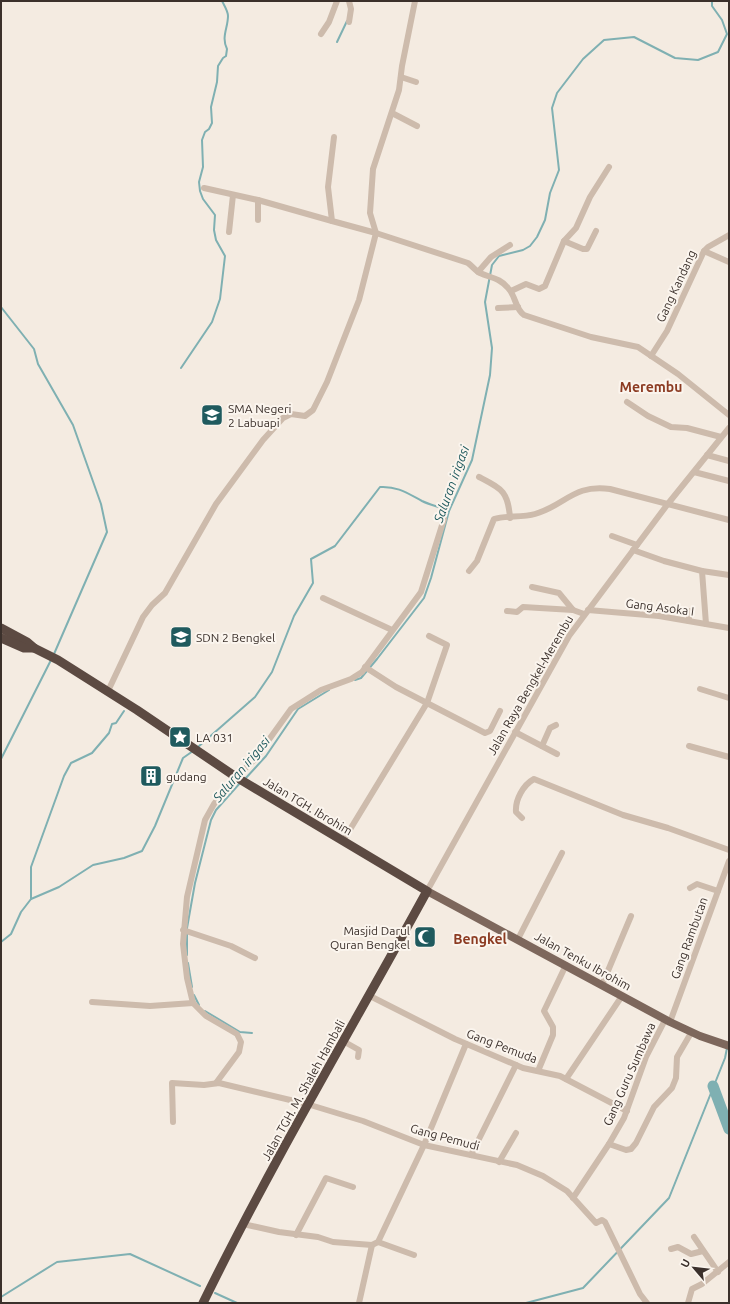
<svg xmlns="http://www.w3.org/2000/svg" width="730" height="1304" font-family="Ubuntu,sans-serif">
  <rect width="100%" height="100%" fill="#f4ebe1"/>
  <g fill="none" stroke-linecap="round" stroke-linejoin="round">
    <g stroke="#7fb0b2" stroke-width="2">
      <polyline points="337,42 347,21"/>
      <polyline points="1,307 34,349 38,364 73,425 101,504 107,532 54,654"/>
      <path d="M 181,368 L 212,322 L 220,299 L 225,256 L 216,240 L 214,230 L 215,215 L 203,199 L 200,191 L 199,182 L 203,167 L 202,140 L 205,132 L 209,129 L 212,123 L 211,107 L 217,82 L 218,66 L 223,58 L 226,56 L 227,49 C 221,37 228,28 228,16 C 228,11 224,5 222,1"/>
      <polyline points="355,680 361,678 377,659 424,598 431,578 449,511 472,460 490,375 492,348 485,302 492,265 499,256 523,250 530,246 537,237 545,220 550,193 559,170 552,108 557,93 583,59 604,40 634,37 675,58 698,60 718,52 727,34 722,20 712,6 712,1"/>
      <path d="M 198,747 L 255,697 L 272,672 L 294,616 L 313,583 L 311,559 L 335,546 L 380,487 C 397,486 407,493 422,501 C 430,505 440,507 449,511"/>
      <polyline points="1,759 51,660"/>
      <polyline points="245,779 266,756 298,709 329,690"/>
      <polyline points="31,899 31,867 64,776 71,763 92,753 109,733 112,724 116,723 124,711"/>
      <polyline points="1,942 11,934 21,912 31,899 59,887 93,865 124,858 142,851 155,826 183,758 193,751"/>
      <polyline points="187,955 187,928 195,883 211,820 216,810 240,783"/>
      <polyline points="188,963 192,987"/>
      <polyline points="194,995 199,1005"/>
      <polyline points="205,1011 240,1032 252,1033"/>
      <polyline points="215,1293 237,1303"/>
      <polyline points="1,1297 57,1262 130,1254 200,1286"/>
      <polyline points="526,1303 583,1288 669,1198 725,1058 727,1048"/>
    </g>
    <polyline stroke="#7fb0b2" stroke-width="11" points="713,1086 729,1129"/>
    <g stroke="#cdbbac" stroke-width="6">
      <polyline points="349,1 351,9 349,22"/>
      <polyline points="321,34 329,22 337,1"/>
      <polyline points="401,77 416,82"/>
      <polyline points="392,113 417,126"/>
      <path d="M 334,137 L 328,187 L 332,221 L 376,233 L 468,263 C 472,266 476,271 480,273 C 491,278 500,278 508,288 C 516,296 515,309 524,315 L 591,337 L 638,347 L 678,374 L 729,415"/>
      <polyline points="204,188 258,200 332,221"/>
      <polyline points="258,220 258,200"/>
      <polyline points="229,232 233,195"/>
      <polyline points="564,241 583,249 587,249 596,231"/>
      <polyline points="704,251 729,262"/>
      <polyline points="478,272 491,257 510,245"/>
      <polyline points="511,291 526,284 539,289 545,286 564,241 576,228 590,197 609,167"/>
      <polyline points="498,308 518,307"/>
      <polyline points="651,356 667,331 704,251 708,247 729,235"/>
      <polyline points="627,402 648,416 671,427 687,428 721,437"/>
      <polyline points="707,455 729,461"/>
      <polyline points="694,472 729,481"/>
      <path d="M 479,477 C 502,489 508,491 510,518"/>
      <polyline points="612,536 637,545"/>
      <polyline points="633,550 664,561 702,571 706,624"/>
      <path d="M 469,571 L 477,561 L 494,519 C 505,515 522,518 535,514 C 566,505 573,484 610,489 L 729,520"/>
      <polyline points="702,571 729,575"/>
      <polyline points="532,587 559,593 573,610 584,614"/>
      <polyline points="323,598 392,630"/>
      <polyline points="588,610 659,616 729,628"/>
      <polyline points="507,611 517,612 523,607 573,610"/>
      <polyline points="689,621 689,611"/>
      <polyline points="365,667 396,687 485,733 490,731 500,711"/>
      <polyline points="700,689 729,698"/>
      <polyline points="108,691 143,617 152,605 165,593 216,504 263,440 283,418 291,414 305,416 313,410 327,382 359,300 376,233 370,213 373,169 399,90 402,66 415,1"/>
      <polyline points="515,732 557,754"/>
      <polyline points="542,746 550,728 556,725"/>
      <polyline points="689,746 729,757"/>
      <path d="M 522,818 L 516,812 C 515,800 523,785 534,779 L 623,815 L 668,828 L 729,850"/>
      <polyline points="343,841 427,703 447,645 429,636"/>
      <polyline points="690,888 697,884 718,891"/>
      <polyline points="427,891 569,636 667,505 729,428"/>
      <polyline points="183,930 231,946 255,958"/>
      <polyline points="518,939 562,853"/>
      <polyline points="602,985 631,916"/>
      <polyline points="370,996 455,1039 523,1068 560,1076 627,1111"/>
      <polyline points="92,1002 150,1006 193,1003"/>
      <polyline points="670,1022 729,861"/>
      <polyline points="343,1041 359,1050 358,1057"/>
      <polyline points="538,1071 553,1035 553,1027 544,1011 566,965"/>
      <polyline points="566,1079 622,996"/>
      <polyline points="216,1083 239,1052 241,1042 237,1034 206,1016 193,1003 187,978 183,944 187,897 205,820 214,804 236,777 255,759 291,709 321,690 351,679 362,672 421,592 444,519"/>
      <polyline points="173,1122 172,1083 204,1085 219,1083 307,1104 363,1121 424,1145 517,1165 543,1176 567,1191 596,1223 602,1220 605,1222 640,1294 647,1303"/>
      <polyline points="609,1144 626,1150 631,1149 636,1143 654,1107 672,1088 676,1078 677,1057 691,1033"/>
      <polyline points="471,1155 516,1065"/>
      <polyline points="499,1162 516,1133"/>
      <polyline points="573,1198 609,1144 624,1118 646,1057 665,1020"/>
      <polyline points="243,1224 279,1232 318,1237 333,1242 372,1245 378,1242 424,1145 466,1044"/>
      <polyline points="296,1235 326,1178 353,1187"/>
      <polyline points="694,1237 718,1272"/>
      <polyline points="378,1242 414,1255"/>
      <polyline points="671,1249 678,1247 691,1254 703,1251"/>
      <polyline points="359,1303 372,1245"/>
      <polyline points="688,1303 692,1289 702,1284 729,1262"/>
    </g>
    <polyline stroke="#7d675c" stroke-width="8" points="427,891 670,1022 700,1036 729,1046"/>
    <g stroke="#5c4a42" stroke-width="9">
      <polyline points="1,628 27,642 34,648"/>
      <path d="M 1,638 L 24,648 L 34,648 L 58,660 L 137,710 L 236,777 L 427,891 C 352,1028 272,1162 203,1303"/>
    </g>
  </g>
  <defs>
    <g id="school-square" transform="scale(1.15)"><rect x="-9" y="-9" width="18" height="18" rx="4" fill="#1f5a5e" stroke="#fbf5ee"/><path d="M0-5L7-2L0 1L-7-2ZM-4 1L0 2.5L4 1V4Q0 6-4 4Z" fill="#fff"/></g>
    <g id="sight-square" transform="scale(1.15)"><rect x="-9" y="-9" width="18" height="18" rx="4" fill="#1f5a5e" stroke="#fbf5ee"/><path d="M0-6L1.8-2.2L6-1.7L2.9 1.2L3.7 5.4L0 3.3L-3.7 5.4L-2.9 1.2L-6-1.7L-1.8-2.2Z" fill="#fff"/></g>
    <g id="building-square" transform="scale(1.15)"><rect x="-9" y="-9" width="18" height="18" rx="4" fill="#1f5a5e" stroke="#fbf5ee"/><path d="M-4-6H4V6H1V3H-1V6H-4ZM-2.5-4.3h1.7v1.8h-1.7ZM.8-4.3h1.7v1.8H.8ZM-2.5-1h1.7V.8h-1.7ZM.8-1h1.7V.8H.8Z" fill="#fff"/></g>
    <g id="mosque-square" transform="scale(1.15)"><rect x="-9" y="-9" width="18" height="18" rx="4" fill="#1f5a5e" stroke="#fbf5ee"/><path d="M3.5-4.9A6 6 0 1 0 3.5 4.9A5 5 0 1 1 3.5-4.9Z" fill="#fff"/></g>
  </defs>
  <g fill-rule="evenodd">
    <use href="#school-square" x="212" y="415"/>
    <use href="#school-square" x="181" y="637"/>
    <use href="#sight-square" x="180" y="737"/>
    <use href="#building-square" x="151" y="776"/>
    <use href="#mosque-square" x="425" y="937"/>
  </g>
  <g text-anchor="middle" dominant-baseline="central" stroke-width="4" stroke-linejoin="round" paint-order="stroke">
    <g font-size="12" fill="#3b302b" stroke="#fbf5ee">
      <text transform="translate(676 286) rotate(-65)">Gang Kandang</text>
      <text transform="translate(660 607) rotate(7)">Gang Asoka I</text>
      <text transform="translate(530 685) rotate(-60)">Jalan Raya Bengkel-Merembu</text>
      <text transform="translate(308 806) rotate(31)">Jalan TGH. Ibrohim</text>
      <text transform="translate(689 938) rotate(-70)">Gang Rambutan</text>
      <text transform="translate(583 961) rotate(29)">Jalan Tenku Ibrohim</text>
      <text transform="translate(502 1046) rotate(21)">Gang Pemuda</text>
      <text transform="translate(629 1074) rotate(-66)">Gang Guru Sumbawa</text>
      <text transform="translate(303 1090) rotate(-61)">Jalan TGH. M. Shaleh Hambali</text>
      <text transform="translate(445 1137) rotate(15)">Gang Pemudi</text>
    </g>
    <g font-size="12" fill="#3b302b" stroke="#fbf5ee" text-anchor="start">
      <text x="228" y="408">SMA Negeri<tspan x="228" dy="14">2 Labuapi</tspan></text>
      <text x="196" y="637">SDN 2 Bengkel</text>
      <text x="196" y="737">LA 031</text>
      <text x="166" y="776">gudang</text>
      <text x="410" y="930" text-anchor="end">Masjid Darul<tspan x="410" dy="14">Quran Bengkel</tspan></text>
    </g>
    <g font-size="13" font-style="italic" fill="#1f5a5e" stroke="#fbf5ee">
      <text transform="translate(451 484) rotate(-70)">Saluran irigasi</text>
      <text transform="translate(241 769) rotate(-50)">Saluran irigasi</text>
    </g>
    <g font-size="14" font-weight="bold" fill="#8c3b22" stroke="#fbf5ee">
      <text x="651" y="387">Merembu</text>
      <text x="480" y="939">Bengkel</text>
    </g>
  </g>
  <rect width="730" height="1304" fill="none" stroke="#3b302b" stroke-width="4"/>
  <g transform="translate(694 1268) rotate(298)" stroke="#fbf5ee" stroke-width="3" paint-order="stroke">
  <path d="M0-3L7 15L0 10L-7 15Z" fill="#3b302b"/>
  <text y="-6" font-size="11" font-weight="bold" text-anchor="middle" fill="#3b302b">U</text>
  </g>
</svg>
